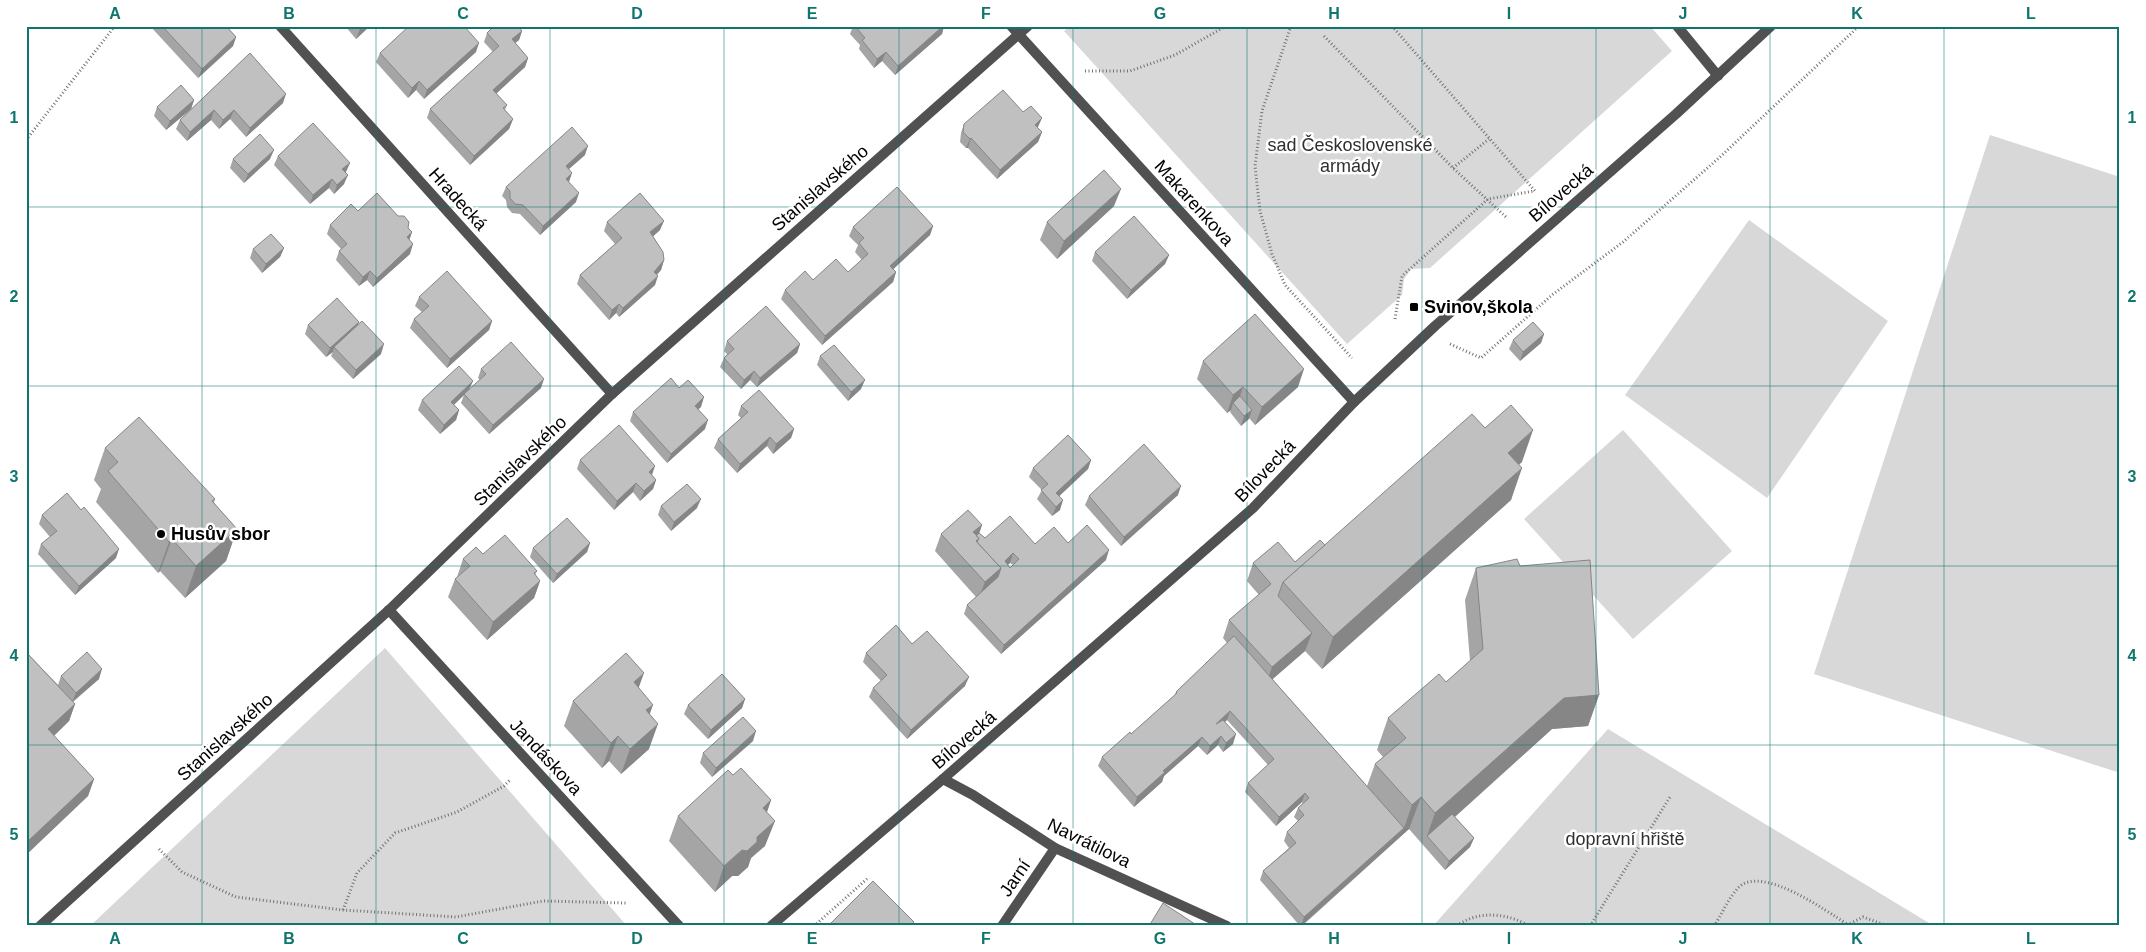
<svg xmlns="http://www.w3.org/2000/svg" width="2146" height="952" font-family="Helvetica,sans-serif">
  <rect width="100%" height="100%" fill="#fff"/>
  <g fill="#d8d8d8">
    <polygon points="1070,26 1650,26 1672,51 1430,268 1411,269 1404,279 1402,295 1347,344 1064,31"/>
    <polygon points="1990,135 2120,177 2120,773 1814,674"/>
    <polygon points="1749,220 1888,321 1767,498 1625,395"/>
    <polygon points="1623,430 1732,551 1633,639 1524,519"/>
    <polygon points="385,648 627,926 90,926"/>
    <polygon points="1608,729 1934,926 1433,926"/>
  </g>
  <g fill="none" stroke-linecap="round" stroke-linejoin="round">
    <g stroke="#737373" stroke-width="3" stroke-dasharray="1 2.5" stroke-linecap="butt">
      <polyline points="1291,26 1262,111 1255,166 1260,211 1272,254 1285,285 1352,358"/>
      <polyline points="1392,26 1535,191"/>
      <polyline points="1324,36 1453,168 1506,217"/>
      <polyline points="1085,71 1130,71 1175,55 1226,26"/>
      <polyline points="26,140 115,26"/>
      <polyline points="1453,168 1489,139"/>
      <polyline points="1395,319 1402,276 1488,199 1534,191"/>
      <polyline points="1450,344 1481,358 1552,295 1623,242 1720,157 1859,26"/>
      <polyline points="159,849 182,872 236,897 343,910 456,917 543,901 626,903"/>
      <polyline points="343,910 357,873 395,833 457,812 504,786 511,779"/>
      <polyline points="1847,925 1863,917 1888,926"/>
      <polyline points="814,926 868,878"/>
      <path d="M 1457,926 C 1477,910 1508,913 1529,926"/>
      <polyline points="1590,926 1670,797"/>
      <path d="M 1714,926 C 1722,914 1729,897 1739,887 C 1763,865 1826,911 1847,924"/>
    </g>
    <g stroke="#515151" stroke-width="10">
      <polyline points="280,26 612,394"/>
      <polyline points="1011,26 1354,402"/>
      <polyline points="1677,26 1718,76"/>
      <polyline points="389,610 679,926"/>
      <polyline points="943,779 973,795 1055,848 1227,926"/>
      <polyline points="40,926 389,610 612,394 1028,26"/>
      <polyline points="771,926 943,779 1253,508 1354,402 1435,326 1676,114 1771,26"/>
      <polyline points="1002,926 1055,848"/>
    </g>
  </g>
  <g fill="#a5a5a5" fill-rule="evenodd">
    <polygon points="150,26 226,26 236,37 233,46 198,78"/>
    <polygon points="345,26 370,26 356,39"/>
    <polygon points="853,26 944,26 942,34 895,75 882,61 874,68 859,49 860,45 850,34"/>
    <polygon points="522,31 519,40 515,43 528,58 525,67 496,94 507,105 505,110 513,119 509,129 470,165 427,118 430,109 493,52 484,42 487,33"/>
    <polygon points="476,52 424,99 416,90 408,98 376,62 380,53"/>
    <polygon points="250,53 283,103 246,137 230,119 219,129 211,120 187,141 176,129 180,120"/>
    <polygon points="194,100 191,109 166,130 154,116 157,107"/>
    <polygon points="964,124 1038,127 1038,128 1042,132 1038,142 997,179 968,148 966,148 960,142 961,133"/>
    <polygon points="585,155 569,169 569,182 576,202 540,235 520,214 512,213 507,207 506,200 502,196 506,187"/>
    <polygon points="278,156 346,172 344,184 334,194 329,188 310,204 274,165"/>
    <polygon points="233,159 270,159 244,183 230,168"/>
    <polygon points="1114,206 1057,259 1040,240 1047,222"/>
    <polygon points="358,211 398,216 412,232 409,240 410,254 373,287 367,280 359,286 336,260 339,251 341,249 327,234 330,225"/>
    <polygon points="607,222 660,230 653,236 664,260 661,270 657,275 655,285 619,317 616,313 609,320 577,284 580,275 615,244 604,231"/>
    <polygon points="933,226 930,235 893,269 896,272 893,282 822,345 781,299 785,290 813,280 848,272 862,260 855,252 858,245 849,236 853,227"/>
    <polygon points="284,248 280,257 262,273 250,258 253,249"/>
    <polygon points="1095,252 1169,255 1165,264 1127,299 1092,261"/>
    <polygon points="419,297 492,321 489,330 447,368 410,328 414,319 422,312 415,306"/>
    <polygon points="358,324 381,354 353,379 331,356 333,352 326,357 305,334 308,325"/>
    <polygon points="1544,334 1541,343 1520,361 1509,349 1513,340"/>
    <polygon points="727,341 800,344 797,353 757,387 750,380 741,389 720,367 724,358 727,354 724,351"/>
    <polygon points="820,356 861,389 848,401 817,365"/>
    <polygon points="1203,361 1298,387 1255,425 1249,418 1241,426 1230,412 1231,410 1227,413 1197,379"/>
    <polygon points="481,369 541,388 489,434 461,403 464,395 454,405 459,410 456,420 440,434 418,410 422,400 470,389 480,380 478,378"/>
    <polygon points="679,388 701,407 698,409 705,429 667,463 630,421 633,412"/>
    <polygon points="741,406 794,429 791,438 773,454 767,446 737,473 714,448 718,439 741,418 738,415"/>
    <polygon points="1485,428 1522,462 1519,464 1511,500 1322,669 1305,651 1272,679 1367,786 1375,764 1383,757 1377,750 1388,718 1446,682 1470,661 1465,600 1476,568 1520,566 1599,695 1588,726 1552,729 1455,817 1474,838 1470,847 1445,870 1409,829 1302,926 1300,926 1260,880 1263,871 1289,848 1284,841 1287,832 1298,821 1294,817 1298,808 1303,804 1302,802 1276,826 1245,792 1248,783 1268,765 1227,720 1225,722 1233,744 1223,752 1218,745 1207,755 1198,746 1164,776 1162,782 1134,807 1098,766 1102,757 1131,734 1174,696 1176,692 1227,643 1223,638 1229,620 1259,595 1247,581 1253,563 1295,562 1325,545"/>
    <polygon points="105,448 215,499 214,503 237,529 226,561 185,598 160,571 158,573 96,502 101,489 94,480"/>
    <polygon points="580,460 652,475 656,480 653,489 640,501 633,492 614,510 577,469"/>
    <polygon points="1091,460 1088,469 1059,496 1060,510 1052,516 1037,499 1042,490 1029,477 1033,468"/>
    <polygon points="1178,495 1121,546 1085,505 1089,496"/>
    <polygon points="661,506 697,508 671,531 658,515"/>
    <polygon points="42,515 116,558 75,595 38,554 41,544 50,537 39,524"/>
    <path d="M 982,525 L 979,533 L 985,538 L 1035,544 L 1068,543 L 1106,560 L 1001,654 L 964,614 L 967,605 L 976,597 L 935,551 L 941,534 ZM 1010,563 L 1013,565 L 1010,568 L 1008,565 Z"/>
    <polygon points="590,543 587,552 553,583 530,557 533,548"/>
    <polygon points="483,554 537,571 535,575 540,581 534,598 487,640 448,597 455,579 457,577 463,559"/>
    <polygon points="912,644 965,686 907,739 869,697 873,688 881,681 863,662 866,653"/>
    <polygon points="26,652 58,685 61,676 99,679 73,702 75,704 69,721 54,736 94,779 88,796 26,855"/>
    <polygon points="639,688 650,714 649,749 621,774 609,761 602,768 564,726 573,701"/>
    <polygon points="745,699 742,708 708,739 684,714 688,705"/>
    <polygon points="753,741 712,777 700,763 703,753"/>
    <polygon points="733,775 771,800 767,812 765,846 751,858 748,867 738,876 732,876 715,892 669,841 678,816"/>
  </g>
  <g fill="#868686">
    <polygon points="363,26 370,26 356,39 360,29"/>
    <polygon points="943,26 944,26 942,34 895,75 898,66"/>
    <polygon points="522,31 519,40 509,48 512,39"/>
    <polygon points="236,37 233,46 198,78 202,69"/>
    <polygon points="479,43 476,52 424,99 427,90"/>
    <polygon points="886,52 882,61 874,68 877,59"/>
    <polygon points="528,58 525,67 490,99 493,90"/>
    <polygon points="419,81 416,90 408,98 412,88"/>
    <polygon points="286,94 283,103 246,137 250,128"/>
    <polygon points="194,100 191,109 166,130 170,121"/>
    <polygon points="214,110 211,120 187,141 190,132"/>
    <polygon points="234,110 230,119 219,129 223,120"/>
    <polygon points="1042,118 1038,127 1031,134 1035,125"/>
    <polygon points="513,119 509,129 470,165 474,156"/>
    <polygon points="1042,132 1038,142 997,179 1000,170"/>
    <polygon points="971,138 968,148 966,148 970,139"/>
    <polygon points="588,146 585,155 562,175 566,166"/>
    <polygon points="274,150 270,159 244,183 248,174"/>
    <polygon points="350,163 346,172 339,178 342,169"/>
    <polygon points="572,173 569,182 566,179"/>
    <polygon points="348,175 344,184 334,194 337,185"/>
    <polygon points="332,179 329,188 310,204 313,195"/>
    <polygon points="1121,189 1114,206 1057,259 1064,241"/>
    <polygon points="579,193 576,202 540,235 543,226"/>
    <polygon points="664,221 660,230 647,242 650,232"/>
    <polygon points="933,226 930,235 887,275 890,266"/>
    <polygon points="412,232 409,241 407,237"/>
    <polygon points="413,244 410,254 373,287 377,278"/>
    <polygon points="284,248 280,257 262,273 266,264"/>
    <polygon points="1169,255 1165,264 1127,299 1131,290"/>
    <polygon points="664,260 661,270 651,281 654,272"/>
    <polygon points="370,271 367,280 359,286 363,277"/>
    <polygon points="896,272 893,282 822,345 825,336"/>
    <polygon points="658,276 655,285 619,317 623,308"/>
    <polygon points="619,304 616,313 609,320 612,310"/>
    <polygon points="492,321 489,330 447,368 450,359"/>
    <polygon points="359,322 356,332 334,347 333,352 326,357 330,348"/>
    <polygon points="1544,334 1541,343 1520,361 1523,352"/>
    <polygon points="384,344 381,354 353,379 356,370"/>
    <polygon points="800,344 797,353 757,387 760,378"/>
    <polygon points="1304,369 1298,387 1255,425 1262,407"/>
    <polygon points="754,371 750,380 741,389 744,380"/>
    <polygon points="544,379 541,388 489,434 493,425"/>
    <polygon points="865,380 861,389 848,401 851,392"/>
    <polygon points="473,381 469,390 464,394 464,395 447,411 451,402"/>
    <polygon points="1243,387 1237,405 1233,403 1231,410 1227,413 1233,395"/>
    <polygon points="704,397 701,407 692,415 695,406"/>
    <polygon points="459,410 456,420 440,434 444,425"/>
    <polygon points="1252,410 1249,419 1241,426 1244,416"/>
    <polygon points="708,420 705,429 667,463 671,454"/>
    <polygon points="794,429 791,438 773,454 776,444"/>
    <polygon points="1533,430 1522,462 1497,485 1508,453"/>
    <polygon points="770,437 767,446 737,473 740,464"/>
    <polygon points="1091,460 1088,469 1053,502 1056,493"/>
    <polygon points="655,466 652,475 649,472"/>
    <polygon points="1522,468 1511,500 1322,669 1333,637"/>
    <polygon points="656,480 653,489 640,501 644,491"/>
    <polygon points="636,483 633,492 614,510 617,501"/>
    <polygon points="1181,486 1178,495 1121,546 1124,537"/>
    <polygon points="701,499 697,508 671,531 674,522"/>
    <polygon points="1063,500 1060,510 1052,516 1056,507"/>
    <polygon points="982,525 977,540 979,538 974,551 973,532"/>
    <polygon points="237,529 226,561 185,598 196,566"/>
    <polygon points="172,539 160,571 158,573 169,542"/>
    <polygon points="590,543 587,552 553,583 557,574"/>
    <polygon points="119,549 116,558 75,595 79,586"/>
    <polygon points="1109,550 1106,560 1001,654 1004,645"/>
    <polygon points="1013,553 1010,563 1001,570 1005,561"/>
    <polygon points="1001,568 994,586 978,600 985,582"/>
    <polygon points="540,581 534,598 487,640 493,622"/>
    <polygon points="1312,633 1305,651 1266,685 1272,667"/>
    <polygon points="102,669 99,679 72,702 76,693"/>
    <polygon points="644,673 635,698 634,682"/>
    <polygon points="969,677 965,686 907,739 911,730"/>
    <polygon points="1599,695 1588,726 1552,729 1430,839 1427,836 1435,813 1564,698"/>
    <polygon points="745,699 742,708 708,739 711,730"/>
    <polygon points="75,704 69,721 42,747 48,729"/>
    <polygon points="653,705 644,730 646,710"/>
    <polygon points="1230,711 1227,720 1212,733 1216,724"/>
    <polygon points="658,724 649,749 621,774 630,749"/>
    <polygon points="756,731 753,741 712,777 716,768"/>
    <polygon points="1236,734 1233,744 1223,752 1226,743"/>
    <polygon points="618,736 609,761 602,768 611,743"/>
    <polygon points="1221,736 1218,745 1207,755 1210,746"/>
    <polygon points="1202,737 1198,746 1164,776 1162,782 1134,807 1137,797 1163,771"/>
    <polygon points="94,779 88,796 26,855 26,843"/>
    <polygon points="1305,793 1302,802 1276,826 1279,817"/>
    <polygon points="1421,797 1409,829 1301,926 1304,917 1404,828 1412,805"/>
    <polygon points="771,800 762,826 763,808"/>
    <polygon points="775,821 765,846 751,858 748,867 738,876 732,876 715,892 724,866"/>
    <polygon points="1474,838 1470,847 1445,870 1449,861"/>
  </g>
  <g fill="#c0c0c0" stroke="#868686" fill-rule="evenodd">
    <polygon points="162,26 226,26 236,37 202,69"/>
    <polygon points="357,26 363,26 360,29"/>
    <polygon points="409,26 438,26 440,29 443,26 464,26 479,43 427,90 419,81 412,88 380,53"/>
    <polygon points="494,26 518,26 522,31 512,39 528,58 493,90 507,105 503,108 513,119 474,156 430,109 499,46 487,33"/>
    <polygon points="855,26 943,26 898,66 886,52 877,59 862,40 865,38"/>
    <polygon points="250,53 286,94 250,128 234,110 223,120 214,110 190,132 180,120"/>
    <polygon points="181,85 194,100 170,121 157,107"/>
    <polygon points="1003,90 1023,112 1031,106 1042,118 1035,125 1042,132 1000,170 971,138 970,139 963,132 964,124"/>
    <polygon points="313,123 350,163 342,169 348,175 337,185 332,179 313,195 278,156"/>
    <polygon points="572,127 588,146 566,166 572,173 566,179 579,193 543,226 523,205 515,204 510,198 510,191 506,187"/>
    <polygon points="260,134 274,150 248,174 233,159"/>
    <polygon points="1104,170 1121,189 1064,241 1047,222"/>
    <polygon points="897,187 933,226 890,266 896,272 825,336 785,290 805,271 813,280 836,259 848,272 868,254 859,243 864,238 853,227"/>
    <polygon points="377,193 398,216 404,216 409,222 408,228 412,232 407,237 413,244 377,278 370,271 363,277 339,251 347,244 330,225 351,204 358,211"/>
    <polygon points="640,193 664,221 650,232 663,252 664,260 654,272 658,276 623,308 619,304 612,310 580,275 622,238 607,222"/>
    <polygon points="1134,216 1169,255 1131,290 1095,252"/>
    <polygon points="271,234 284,248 266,264 253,249"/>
    <polygon points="447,271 492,321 450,359 414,319 429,306 419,297"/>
    <polygon points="337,298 359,322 330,348 308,325"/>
    <polygon points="766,306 800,344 760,378 754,371 744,380 724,358 734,349 727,341"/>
    <polygon points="1255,314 1304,369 1262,407 1243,387 1233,395 1203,361"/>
    <polygon points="362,321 384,344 356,370 334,347"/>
    <polygon points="1533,322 1544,334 1523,352 1513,340"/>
    <polygon points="511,342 544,379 493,425 464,394 486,374 481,369"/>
    <polygon points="834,345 865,380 851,392 820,356"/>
    <polygon points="459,366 473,381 451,402 459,410 444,425 422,400"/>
    <polygon points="671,378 679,388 688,380 704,397 695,406 708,420 671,454 633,412"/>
    <polygon points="759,390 794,429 776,444 770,437 740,464 718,439 748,412 741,406"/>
    <polygon points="1240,396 1252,410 1244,416 1233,403"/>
    <polygon points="1511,405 1533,430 1508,453 1522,468 1333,637 1283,582 1472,414 1485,428"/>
    <polygon points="139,417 215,499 212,501 237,529 196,566 172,539 169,542 108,471 118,462 105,448"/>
    <polygon points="619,425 655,466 649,472 656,480 644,491 636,483 617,501 580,460"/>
    <polygon points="1068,435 1091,460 1056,493 1063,500 1056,507 1041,490 1048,484 1033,468"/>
    <polygon points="1144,444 1181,486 1124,537 1089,496"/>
    <polygon points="687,484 701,499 674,522 661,506"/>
    <polygon points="67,493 81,510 84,507 119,549 79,586 41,544 57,531 42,515"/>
    <polygon points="968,510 982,525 973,532 979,538 976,541 1001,568 985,582 941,534"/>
    <path d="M 1010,516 L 1035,544 L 1054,527 L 1068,543 L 1087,525 L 1109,550 L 1004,645 L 967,605 L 998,577 L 1001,568 L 977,542 L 979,538 L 976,536 L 979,533 L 985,538 ZM 1013,553 L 1019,559 L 1010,568 L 1005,561 Z"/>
    <polygon points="567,518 590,543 557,574 533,548"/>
    <polygon points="505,535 537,571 534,573 540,581 493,622 455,579 470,566 463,559 476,547 483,554"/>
    <polygon points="1320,540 1325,545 1283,582 1278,596 1312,633 1272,667 1229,620 1271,584 1253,563 1278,542 1295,562"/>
    <polygon points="1517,559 1520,566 1590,560 1599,695 1564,698 1435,813 1421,797 1412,805 1375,764 1406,738 1388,718 1439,674 1446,682 1483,649 1476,568"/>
    <polygon points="896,625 912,644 927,631 969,677 911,730 873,688 887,675 866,653"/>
    <polygon points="1234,636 1404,828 1304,917 1263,871 1296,843 1287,832 1304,815 1298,808 1309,798 1305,793 1279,817 1248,783 1274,759 1230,711 1216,724 1223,720 1236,734 1226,743 1221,736 1210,746 1202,737 1163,771 1165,772 1137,797 1102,757 1130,732 1131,734 1177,693 1176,692"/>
    <polygon points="26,652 75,704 48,729 94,779 26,843"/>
    <polygon points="87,652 102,669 76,693 61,676"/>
    <polygon points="626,653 644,673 634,682 653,705 646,710 658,724 630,749 618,736 611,743 573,701"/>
    <polygon points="722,674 745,699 711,730 688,705"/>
    <polygon points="743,717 756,731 716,768 703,753"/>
    <polygon points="741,768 771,800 763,808 775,821 757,837 757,842 747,851 742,850 724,866 678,816 728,770 733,775"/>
    <polygon points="1452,814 1474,838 1449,861 1427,836"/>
    <polygon points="873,881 914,922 911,926 828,926"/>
    <polygon points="1163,903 1198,926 1149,926"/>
  </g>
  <path fill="none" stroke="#0f766e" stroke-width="1" stroke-opacity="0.55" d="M 202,26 L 202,926M 376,26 L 376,926M 550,26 L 550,926M 724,26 L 724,926M 899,26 L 899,926M 1073,26 L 1073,926M 1247,26 L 1247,926M 1422,26 L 1422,926M 1596,26 L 1596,926M 1770,26 L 1770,926M 1944,26 L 1944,926M 26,207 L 2120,207M 26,386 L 2120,386M 26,566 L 2120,566M 26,745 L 2120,745"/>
  <g fill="#000" stroke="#fff" stroke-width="2">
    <rect x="1409" y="302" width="10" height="10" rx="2.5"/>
    <circle cx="161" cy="534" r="5"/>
  </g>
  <g text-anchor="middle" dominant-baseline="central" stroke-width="5" stroke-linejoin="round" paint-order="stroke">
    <g font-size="18" fill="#2f2f2f" stroke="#fff">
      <text x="1350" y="145">sad Československé<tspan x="1350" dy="21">armády</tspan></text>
      <text x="1625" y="839">dopravní hřiště</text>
    </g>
    <g font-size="18" fill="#000" stroke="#fff">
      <text transform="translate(820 188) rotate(-41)">Stanislavského</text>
      <text transform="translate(1561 193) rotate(-41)">Bílovecká</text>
      <text transform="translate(458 199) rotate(48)">Hradecká</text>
      <text transform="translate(1194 203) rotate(48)">Makarenkova</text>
      <text transform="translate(520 461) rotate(-44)">Stanislavského</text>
      <text transform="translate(1265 471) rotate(-46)">Bílovecká</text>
      <text transform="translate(225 737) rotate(-42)">Stanislavského</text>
      <text transform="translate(964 740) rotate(-41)">Bílovecká</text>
      <text transform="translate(546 757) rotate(47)">Jandáskova</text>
      <text transform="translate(1089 843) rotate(26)">Navrátilova</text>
      <text transform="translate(1015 878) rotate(-56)">Jarní</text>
    </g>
    <g font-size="18" font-weight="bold" fill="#000" stroke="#fff" text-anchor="start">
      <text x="1424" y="307">Svinov,škola</text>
      <text x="171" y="534">Husův sbor</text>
    </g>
  </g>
  <rect width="2146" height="952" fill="none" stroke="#ffffff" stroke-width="55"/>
  <rect x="28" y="28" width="2090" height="896" fill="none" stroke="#0f766e" stroke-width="2"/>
  <g font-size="16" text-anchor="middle" font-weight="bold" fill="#0f766e">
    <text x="115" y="19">A</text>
    <text x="289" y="19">B</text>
    <text x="463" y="19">C</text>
    <text x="637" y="19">D</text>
    <text x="812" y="19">E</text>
    <text x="986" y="19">F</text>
    <text x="1160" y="19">G</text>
    <text x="1334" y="19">H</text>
    <text x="1509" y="19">I</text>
    <text x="1683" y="19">J</text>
    <text x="1857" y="19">K</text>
    <text x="2031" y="19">L</text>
    <text x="14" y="123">1</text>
    <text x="2132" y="123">1</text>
    <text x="14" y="302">2</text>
    <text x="2132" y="302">2</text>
    <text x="14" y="482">3</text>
    <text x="2132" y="482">3</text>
    <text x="14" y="661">4</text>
    <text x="2132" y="661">4</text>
    <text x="14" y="840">5</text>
    <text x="2132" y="840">5</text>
    <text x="115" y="944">A</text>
    <text x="289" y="944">B</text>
    <text x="463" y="944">C</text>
    <text x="637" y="944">D</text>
    <text x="812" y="944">E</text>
    <text x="986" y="944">F</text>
    <text x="1160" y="944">G</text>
    <text x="1334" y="944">H</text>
    <text x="1509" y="944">I</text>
    <text x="1683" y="944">J</text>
    <text x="1857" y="944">K</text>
    <text x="2031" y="944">L</text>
  </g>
</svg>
